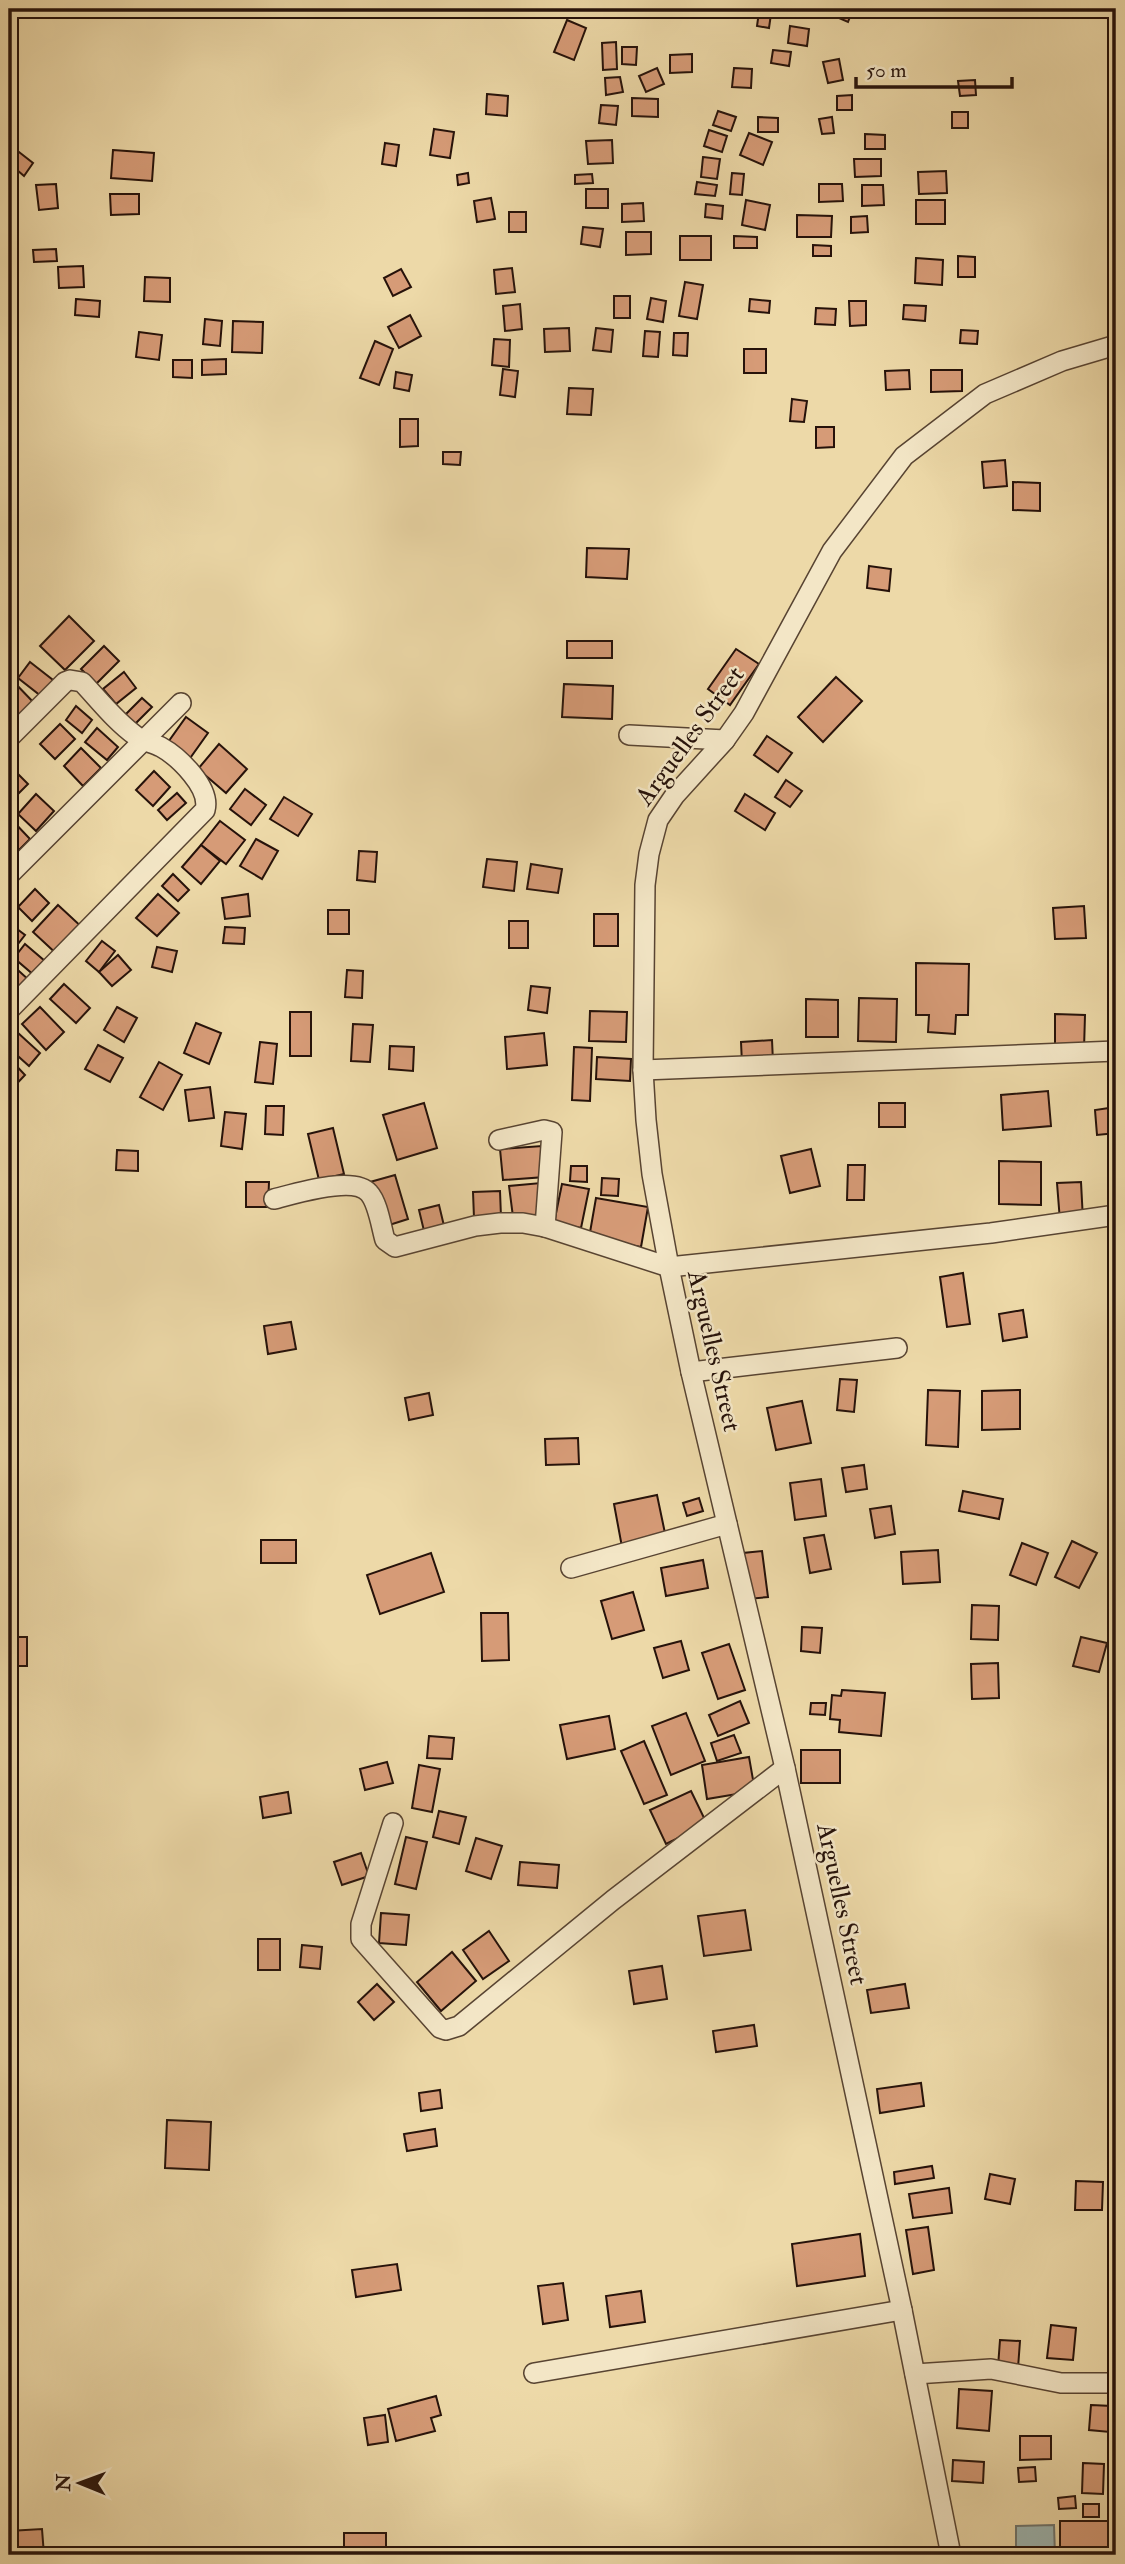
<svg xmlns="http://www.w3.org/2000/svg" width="1125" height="2564" font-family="'IM FELL Double Pica',serif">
  <rect width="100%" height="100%" fill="#edd9a8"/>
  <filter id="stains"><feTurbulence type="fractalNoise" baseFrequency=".00286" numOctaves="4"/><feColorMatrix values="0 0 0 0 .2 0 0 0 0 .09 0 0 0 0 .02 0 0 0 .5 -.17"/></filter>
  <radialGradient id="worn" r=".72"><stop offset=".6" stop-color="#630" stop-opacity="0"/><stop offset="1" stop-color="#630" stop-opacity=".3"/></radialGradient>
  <polygon fill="#9db7b3" stroke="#6d756f" stroke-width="2" points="1054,2525 1055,2555 1016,2555 1016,2526"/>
  <g fill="#d69b77" stroke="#26120a" stroke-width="2">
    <polygon points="684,9 707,9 707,17 683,17"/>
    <polygon points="733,9 749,9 749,15 733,14"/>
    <polygon points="835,9 853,9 848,22 832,15"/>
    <polygon points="759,12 771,14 769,28 757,26"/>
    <polygon points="567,20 586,28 574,60 554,52"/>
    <polygon points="790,26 809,29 807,46 788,43"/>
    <polygon points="616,42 617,69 603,70 602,43"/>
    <polygon points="622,47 637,47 636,65 622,64"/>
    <polygon points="773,50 791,52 789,66 771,63"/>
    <polygon points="692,54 692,72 670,73 670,55"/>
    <polygon points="839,59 843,80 828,83 823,62"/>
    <polygon points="657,68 664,84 646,92 639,76"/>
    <polygon points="734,68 752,69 751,88 732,87"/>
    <polygon points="620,77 623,92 606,95 605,78"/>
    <polygon points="975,80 976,95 960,96 958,81"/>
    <polygon points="487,94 508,96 507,116 486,114"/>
    <polygon points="852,95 852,110 837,110 837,96"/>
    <polygon points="632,98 658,99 658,117 632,116"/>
    <polygon points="601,105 618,106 616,125 599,123"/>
    <polygon points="718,111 736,117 731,131 713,125"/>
    <rect x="952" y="112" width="16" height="16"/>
    <polygon points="758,117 778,118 778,132 758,132"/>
    <polygon points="832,117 834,133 822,134 819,119"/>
    <polygon points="434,129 454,132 450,158 430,155"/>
    <polygon points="709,130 727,136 722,152 704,146"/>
    <polygon points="749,133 772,142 763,165 740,155"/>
    <polygon points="865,134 885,135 885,149 865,149"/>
    <polygon points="612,140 613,163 588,164 586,141"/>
    <polygon points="385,143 399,145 396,166 382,164"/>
    <polygon points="10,145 33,163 24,176 9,163"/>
    <polygon points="113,150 154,153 152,181 111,178"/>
    <polygon points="703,157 720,159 717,179 701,177"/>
    <polygon points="854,159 881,159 881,176 855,177"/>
    <polygon points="946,171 947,193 919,194 918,172"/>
    <polygon points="468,173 469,183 458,185 457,175"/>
    <polygon points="732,173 744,174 742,195 730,194"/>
    <polygon points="592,174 593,183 575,184 575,175"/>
    <polygon points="697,182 717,185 715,196 695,194"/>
    <polygon points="56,184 58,208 39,210 36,185"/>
    <polygon points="819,184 842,184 843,201 819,202"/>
    <polygon points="862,185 883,185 884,205 862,206"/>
    <rect x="586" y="189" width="22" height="19"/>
    <polygon points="110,194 139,194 139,214 111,215"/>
    <polygon points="491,198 495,219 477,222 474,201"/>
    <polygon points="746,200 770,205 765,230 742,225"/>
    <rect x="916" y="200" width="29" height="24"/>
    <polygon points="643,203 644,221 622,222 622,204"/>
    <polygon points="706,204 723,206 722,219 705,217"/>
    <rect x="509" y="212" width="17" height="20"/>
    <polygon points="797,215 832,216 831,237 797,237"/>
    <polygon points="867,216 868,232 851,233 851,217"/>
    <polygon points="583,227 603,229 600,247 581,244"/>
    <polygon points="626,232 651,232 651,254 626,255"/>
    <rect x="680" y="236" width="31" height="24"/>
    <polygon points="734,236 757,237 757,248 734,248"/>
    <polygon points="813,245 831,246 831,256 813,256"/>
    <polygon points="56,249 57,261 34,262 33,250"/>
    <polygon points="958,256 975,257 975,277 958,277"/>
    <polygon points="916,258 943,260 942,285 915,283"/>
    <polygon points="83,266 84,287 59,288 58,267"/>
    <polygon points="512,268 515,292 496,294 494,270"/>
    <polygon points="401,269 411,287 393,296 384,278"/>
    <polygon points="145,277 170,278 170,302 144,301"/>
    <polygon points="685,282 703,285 697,319 679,316"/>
    <rect x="614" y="296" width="16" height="22"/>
    <polygon points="651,298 666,301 663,322 647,319"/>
    <polygon points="76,299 100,301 99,317 75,315"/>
    <polygon points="750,299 770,301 769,313 749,311"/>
    <polygon points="849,301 866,301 866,325 850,326"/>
    <polygon points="520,304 522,329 505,331 503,306"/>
    <polygon points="904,305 926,306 925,321 903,319"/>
    <polygon points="816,308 836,309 835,325 815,324"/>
    <polygon points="410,315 421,336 399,348 388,327"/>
    <polygon points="205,319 222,321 220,346 203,344"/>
    <polygon points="233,321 263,322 262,353 232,352"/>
    <polygon points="569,328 570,351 545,352 544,329"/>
    <polygon points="596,328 613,330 611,352 593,350"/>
    <polygon points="961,330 978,331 977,344 960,343"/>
    <polygon points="645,331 660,332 658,357 643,356"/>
    <polygon points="139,332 162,335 159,360 136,357"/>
    <polygon points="674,333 688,333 687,356 673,355"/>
    <polygon points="494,339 510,340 509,367 492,365"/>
    <polygon points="375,341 393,349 379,385 360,378"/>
    <rect x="744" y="349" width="22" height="24"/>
    <polygon points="226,359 226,374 202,375 202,360"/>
    <polygon points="173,360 192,360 192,378 173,377"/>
    <polygon points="503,369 518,371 515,397 500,395"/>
    <polygon points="909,370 910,389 886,390 885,371"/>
    <polygon points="931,370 962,370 962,391 931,392"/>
    <polygon points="396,372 412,375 409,391 394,388"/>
    <polygon points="569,388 593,389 591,415 567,414"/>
    <polygon points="792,399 807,401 804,422 790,421"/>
    <polygon points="400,419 418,419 418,446 400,447"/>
    <polygon points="816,427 834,427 834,447 816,448"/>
    <polygon points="443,452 461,452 460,465 443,464"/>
    <polygon points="1005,460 1007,486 984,488 982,462"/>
    <polygon points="1013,482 1040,483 1040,511 1013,510"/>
    <polygon points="587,548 629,549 627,579 586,577"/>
    <polygon points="869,566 891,569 889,591 867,588"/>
    <polygon points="69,616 94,641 65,670 40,646"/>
    <rect x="567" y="641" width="45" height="17"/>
    <polygon points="104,646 119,661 96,684 81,669"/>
    <polygon points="736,649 759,664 730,705 708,689"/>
    <polygon points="30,662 53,680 41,696 18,678"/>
    <polygon points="124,672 136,688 116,704 103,689"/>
    <polygon points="836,677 862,701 823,742 798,717"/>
    <polygon points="10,678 36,705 9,726 9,679"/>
    <polygon points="564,684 613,686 612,719 562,717"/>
    <polygon points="142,698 152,707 131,728 121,719"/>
    <polygon points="76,706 92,720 82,733 66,720"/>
    <polygon points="186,717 208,733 188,761 166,745"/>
    <polygon points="60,724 75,739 55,759 40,744"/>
    <polygon points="97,728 118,747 107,760 85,742"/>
    <polygon points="767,736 792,753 778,772 754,755"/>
    <polygon points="219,744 247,769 226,793 198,769"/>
    <polygon points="81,748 101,768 83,786 64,766"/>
    <polygon points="154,771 170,787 153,806 136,790"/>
    <polygon points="16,772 28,784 13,799 9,795 9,779"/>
    <polygon points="786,780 802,791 790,807 775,797"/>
    <polygon points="245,789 266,805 251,825 230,809"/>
    <polygon points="177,793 186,803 167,820 158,810"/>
    <polygon points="36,794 54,811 36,831 18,814"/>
    <polygon points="745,794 775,813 765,830 735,811"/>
    <polygon points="284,797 312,814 298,836 270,819"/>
    <polygon points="11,819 30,839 9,860 9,821"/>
    <polygon points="220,821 245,840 226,864 201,845"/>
    <polygon points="256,839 278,851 262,879 240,866"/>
    <polygon points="201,845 220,861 201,884 182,867"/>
    <polygon points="359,851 377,852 375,882 357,880"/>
    <polygon points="487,859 517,862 514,891 483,887"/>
    <polygon points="531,864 562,869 558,893 527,889"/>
    <polygon points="173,874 189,890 178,901 162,886"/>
    <polygon points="35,889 49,903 32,921 18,907"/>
    <polygon points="158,894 179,913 157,936 136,918"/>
    <polygon points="248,894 250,916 225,919 222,898"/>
    <polygon points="58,905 85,930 60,957 33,932"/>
    <polygon points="1084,906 1086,938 1055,939 1053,908"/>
    <rect x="328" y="910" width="21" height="24"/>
    <rect x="594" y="914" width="24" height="32"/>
    <rect x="509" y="921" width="19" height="27"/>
    <polygon points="9,923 25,935 14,949 9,945"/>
    <polygon points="225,927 245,928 244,944 223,943"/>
    <polygon points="102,941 115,951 99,972 86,961"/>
    <polygon points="25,944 46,962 35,976 14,958"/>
    <polygon points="157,947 177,951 172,972 152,967"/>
    <polygon points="118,955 131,970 112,986 99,972"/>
    <polygon points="9,962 30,981 16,996 9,990"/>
    <polygon points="916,963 969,964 968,1015 956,1015 955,1034 928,1032 929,1015 916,1015"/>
    <polygon points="1116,968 1116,996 1111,995"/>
    <polygon points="347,970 363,971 362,998 345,997"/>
    <polygon points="64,984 90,1008 76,1023 50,999"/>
    <polygon points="531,986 550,988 547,1013 528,1010"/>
    <polygon points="859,998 897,999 896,1042 858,1041"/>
    <polygon points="806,999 838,1000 838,1037 806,1037"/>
    <polygon points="40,1007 64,1032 46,1050 22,1024"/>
    <polygon points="117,1007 137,1018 124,1042 104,1030"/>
    <polygon points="590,1011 627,1012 626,1042 589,1041"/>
    <rect x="290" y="1012" width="21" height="44"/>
    <polygon points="1055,1014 1085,1015 1084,1049 1055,1048"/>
    <polygon points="196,1023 221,1033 209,1064 184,1053"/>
    <polygon points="353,1024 373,1025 370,1062 351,1061"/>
    <polygon points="17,1032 40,1053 29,1066 9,1048 9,1041"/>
    <polygon points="544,1033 547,1065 507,1069 505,1037"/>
    <polygon points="772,1040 773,1062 742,1064 741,1042"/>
    <polygon points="260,1042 277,1044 273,1084 255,1082"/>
    <polygon points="98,1045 123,1058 110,1082 85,1069"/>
    <polygon points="390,1046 414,1047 413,1071 389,1069"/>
    <polygon points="574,1047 592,1048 590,1101 572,1100"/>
    <polygon points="597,1057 631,1059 630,1081 596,1079"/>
    <polygon points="9,1058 25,1075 9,1092"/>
    <polygon points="159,1062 182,1075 163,1110 140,1097"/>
    <polygon points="210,1087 214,1118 189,1121 185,1090"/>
    <polygon points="1048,1091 1051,1126 1003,1130 1001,1095"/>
    <polygon points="424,1103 437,1148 397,1160 383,1115"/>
    <rect x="879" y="1103" width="26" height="24"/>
    <polygon points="266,1106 284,1106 283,1135 265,1134"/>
    <polygon points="1116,1107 1116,1133 1097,1135 1095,1110"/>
    <polygon points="225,1112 246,1114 242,1149 221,1146"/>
    <polygon points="333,1128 344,1174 319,1180 308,1134"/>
    <polygon points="542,1146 545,1177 503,1180 500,1149"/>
    <polygon points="811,1149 820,1186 790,1193 781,1156"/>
    <polygon points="117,1150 138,1151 138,1171 116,1170"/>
    <polygon points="999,1161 1041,1162 1041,1205 999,1204"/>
    <polygon points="848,1165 865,1165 864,1200 847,1200"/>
    <polygon points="571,1166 587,1166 587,1182 570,1181"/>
    <polygon points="395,1175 408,1219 383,1227 370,1182"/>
    <polygon points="602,1178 619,1179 618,1196 601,1195"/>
    <polygon points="246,1182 269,1182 268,1207 246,1207"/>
    <polygon points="1081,1182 1083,1220 1060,1221 1057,1183"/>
    <polygon points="541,1183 544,1214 513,1217 509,1186"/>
    <polygon points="562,1184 589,1189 581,1228 554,1223"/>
    <polygon points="500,1191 501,1217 474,1218 473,1192"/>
    <polygon points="596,1198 648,1207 641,1247 589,1238"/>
    <polygon points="439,1205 445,1230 425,1235 419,1210"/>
    <polygon points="963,1273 970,1324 947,1327 940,1277"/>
    <polygon points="1023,1310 1027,1337 1003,1341 999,1314"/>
    <polygon points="291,1322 296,1349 268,1354 264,1326"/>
    <polygon points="840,1379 857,1380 854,1412 837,1410"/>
    <polygon points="928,1390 960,1391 958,1447 926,1445"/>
    <polygon points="1020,1390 1020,1429 982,1430 982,1391"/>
    <polygon points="429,1393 433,1415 409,1420 405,1398"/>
    <polygon points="802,1401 811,1443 776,1450 767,1408"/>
    <polygon points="578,1438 579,1464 546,1465 545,1439"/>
    <polygon points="864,1465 867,1489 846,1492 842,1468"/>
    <polygon points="821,1479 826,1516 795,1520 790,1483"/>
    <polygon points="963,1491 1003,1499 999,1519 959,1511"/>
    <polygon points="657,1495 666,1538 622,1547 614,1504"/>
    <polygon points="699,1498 703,1511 687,1516 683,1503"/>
    <polygon points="891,1506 895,1534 875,1538 870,1509"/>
    <polygon points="824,1535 831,1569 810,1573 804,1538"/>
    <rect x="261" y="1540" width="35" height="23"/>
    <polygon points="1072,1541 1097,1553 1079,1588 1055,1577"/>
    <polygon points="1022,1543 1048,1553 1036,1585 1010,1575"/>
    <polygon points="938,1550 940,1582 903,1584 901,1552"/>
    <polygon points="762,1551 768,1597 748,1599 743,1553"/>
    <polygon points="431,1553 444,1592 380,1614 367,1575"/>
    <polygon points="703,1560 708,1588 666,1596 661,1568"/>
    <polygon points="633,1592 644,1630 612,1639 601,1601"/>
    <polygon points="972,1605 999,1606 998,1640 971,1639"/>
    <polygon points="481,1613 508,1613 509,1660 482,1661"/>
    <polygon points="802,1627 822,1628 820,1653 801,1651"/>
    <rect x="9" y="1637" width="18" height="29"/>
    <polygon points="1081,1637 1107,1643 1099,1672 1073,1666"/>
    <polygon points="681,1641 689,1670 663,1678 654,1648"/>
    <polygon points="729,1644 745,1690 718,1699 702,1653"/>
    <polygon points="998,1663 999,1698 972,1699 971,1664"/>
    <polygon points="842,1690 885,1693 881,1736 839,1732 840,1720 830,1719 832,1695 841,1696"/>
    <polygon points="740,1701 749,1723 718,1736 709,1715"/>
    <polygon points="811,1703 826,1703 825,1715 810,1714"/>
    <polygon points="686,1713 705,1761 671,1775 652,1726"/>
    <polygon points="609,1716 615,1749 567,1759 560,1725"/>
    <polygon points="734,1735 741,1753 717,1761 711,1743"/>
    <polygon points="429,1736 454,1738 452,1759 427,1758"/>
    <polygon points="644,1741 667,1795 644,1804 621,1751"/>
    <rect x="801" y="1750" width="39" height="33"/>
    <polygon points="749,1757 755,1791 707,1799 702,1765"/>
    <polygon points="387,1762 393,1783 365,1790 360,1769"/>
    <polygon points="419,1765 440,1769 432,1812 412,1808"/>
    <polygon points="691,1791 707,1824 666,1844 650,1810"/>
    <polygon points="288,1792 291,1813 263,1818 260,1797"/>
    <polygon points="439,1811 466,1817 459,1844 433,1837"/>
    <polygon points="406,1837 427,1842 416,1889 395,1884"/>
    <polygon points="476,1838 502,1846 491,1879 466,1871"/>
    <polygon points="361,1853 369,1876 342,1885 334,1862"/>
    <polygon points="520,1862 559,1865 557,1888 518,1885"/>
    <polygon points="745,1910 751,1950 704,1956 698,1916"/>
    <polygon points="381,1913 409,1915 406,1945 379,1943"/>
    <polygon points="489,1931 509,1961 483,1979 463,1950"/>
    <rect x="258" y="1939" width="22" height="31"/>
    <polygon points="302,1945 322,1947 320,1969 300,1967"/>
    <polygon points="452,1952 476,1981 441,2011 417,1982"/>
    <polygon points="662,1966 667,1999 634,2004 629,1971"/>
    <polygon points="377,1984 394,2002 374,2020 358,2002"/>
    <polygon points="905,1984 909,2008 871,2013 867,1990"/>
    <polygon points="754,2025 757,2046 716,2052 713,2031"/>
    <polygon points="921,2083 924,2106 880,2113 877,2089"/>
    <polygon points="440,2090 442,2108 421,2111 419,2093"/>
    <polygon points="167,2120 211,2122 209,2170 165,2168"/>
    <polygon points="435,2129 437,2146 407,2151 404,2134"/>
    <polygon points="932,2166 934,2178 895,2184 894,2172"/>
    <polygon points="990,2174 1015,2179 1010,2204 985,2199"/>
    <polygon points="1076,2181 1103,2182 1102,2210 1075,2210"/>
    <polygon points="949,2188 952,2213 913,2218 909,2194"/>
    <polygon points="16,2216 18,2257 9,2258 9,2217"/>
    <polygon points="928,2227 934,2270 913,2274 906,2230"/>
    <polygon points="860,2234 865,2276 797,2286 792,2244"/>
    <polygon points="397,2264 401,2290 356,2297 352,2270"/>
    <polygon points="563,2283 568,2320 543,2324 538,2286"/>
    <polygon points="641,2291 645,2322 610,2327 606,2296"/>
    <polygon points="1051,2325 1076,2328 1073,2360 1047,2358"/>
    <polygon points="1000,2340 1020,2341 1018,2368 998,2367"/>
    <polygon points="959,2389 992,2391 989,2431 957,2428"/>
    <polygon points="436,2396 441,2415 431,2418 435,2431 396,2441 388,2409"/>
    <polygon points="1091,2405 1112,2406 1110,2432 1089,2430"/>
    <polygon points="385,2415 388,2442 368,2445 364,2418"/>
    <polygon points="1020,2436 1051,2436 1051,2459 1020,2460"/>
    <polygon points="953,2460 984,2462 983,2483 952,2481"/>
    <polygon points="1083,2463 1104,2464 1103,2494 1082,2493"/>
    <polygon points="1035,2467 1036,2481 1019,2482 1018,2468"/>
    <polygon points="1075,2496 1076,2508 1059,2509 1058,2498"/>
    <rect x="1083" y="2504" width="16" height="13"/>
    <rect x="1060" y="2521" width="52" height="34"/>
    <polygon points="42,2529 44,2555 9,2555 9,2531"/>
    <rect x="344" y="2533" width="42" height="22"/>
  </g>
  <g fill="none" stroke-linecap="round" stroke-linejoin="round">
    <g stroke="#584432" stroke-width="22">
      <g id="minor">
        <polyline points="629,735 725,740"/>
        <path d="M 9,738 L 65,682 L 70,680 L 82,682 C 99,700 116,722 136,736 C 143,741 153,743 161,747 C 179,757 211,788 205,810 L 9,1010"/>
        <polyline points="9,875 181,703"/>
        <polyline points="643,1070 1116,1051"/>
        <polyline points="499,1140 544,1130 552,1132 545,1227"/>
        <path d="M 274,1199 C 294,1194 354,1175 369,1193 C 378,1203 381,1226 385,1240 L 395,1247 L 475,1226 L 500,1223 L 523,1223 L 545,1227 L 669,1267 L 991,1233 L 1116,1215"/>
        <polyline points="691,1372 897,1348"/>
        <polyline points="571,1568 727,1524"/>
        <polyline points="393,1823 361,1924 361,1939 440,2028 446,2030 459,2026 613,1900 785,1768"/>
        <polyline points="534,2373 902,2310"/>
        <polyline points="915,2374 991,2369 1061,2383 1116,2383"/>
        <polyline points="951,2555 902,2310 785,1768 691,1372 669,1267 652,1174 646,1120 643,1070 645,885 649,854 658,820 675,795 725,740 744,713 832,551 904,456 985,394 1062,361 1116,345"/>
      </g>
    </g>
    <use href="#minor" stroke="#f3e6c6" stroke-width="19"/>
  </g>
  <g text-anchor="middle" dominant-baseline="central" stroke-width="5" stroke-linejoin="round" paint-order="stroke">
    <g font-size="26" fill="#26120a" stroke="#f3e6c6">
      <text transform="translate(690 736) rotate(-54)">Arguelles Street</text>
      <text transform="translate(714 1351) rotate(77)">Arguelles Street</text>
      <text transform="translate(842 1904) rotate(78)">Arguelles Street</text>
    </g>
  </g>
  <rect width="1125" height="2564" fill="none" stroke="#edd9a8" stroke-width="35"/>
  <rect x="10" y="10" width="1104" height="2543" fill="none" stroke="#26120a" stroke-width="3.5"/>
  <rect x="18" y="18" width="1090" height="2529" fill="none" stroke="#26120a" stroke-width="2"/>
  <g transform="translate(80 2483) rotate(271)" stroke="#f3e6c6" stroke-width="5" paint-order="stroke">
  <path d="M0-5L12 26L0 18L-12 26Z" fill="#26120a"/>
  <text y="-10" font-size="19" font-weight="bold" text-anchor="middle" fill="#26120a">N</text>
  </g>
  <path d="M856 77v10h156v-10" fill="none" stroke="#26120a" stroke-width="3.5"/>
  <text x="866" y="77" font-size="21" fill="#26120a" stroke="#f3e6c6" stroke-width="5" paint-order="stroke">50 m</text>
  <rect width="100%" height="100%" filter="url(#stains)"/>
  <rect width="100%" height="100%" fill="url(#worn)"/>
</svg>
